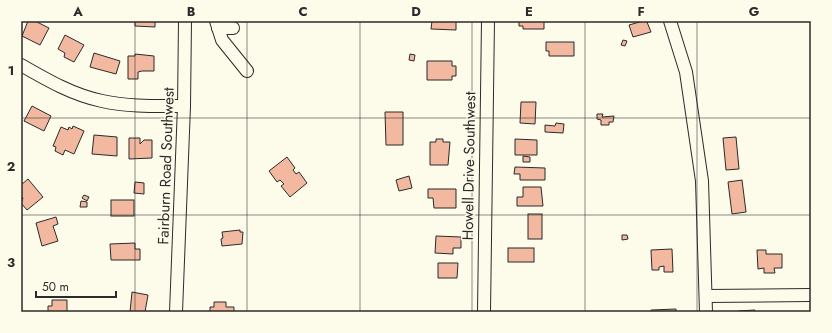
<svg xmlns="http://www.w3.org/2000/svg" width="832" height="333" font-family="Jost,sans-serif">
  <rect width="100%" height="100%" fill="#fdfbea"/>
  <g fill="#f2b8a0" stroke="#2b2b2b">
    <polygon points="28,21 35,21 49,28 40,45 22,36"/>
    <polygon points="135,21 155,21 155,27 135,26"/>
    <polygon points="432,21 456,21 456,30 431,29"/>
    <polygon points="519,21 544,21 544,29 523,29 523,26 519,26"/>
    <polygon points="643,21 647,22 651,32 633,37 629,25"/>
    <polygon points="65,35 84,45 74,62 64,57 65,53 58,49"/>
    <polygon points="623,40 627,41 625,46 621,45"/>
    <polygon points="546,42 574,42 574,56 549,56 549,51 546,51"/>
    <polygon points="94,53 120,61 116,74 90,67"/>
    <polygon points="135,54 154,56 154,71 142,71 138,72 138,79 128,79 128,56 135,56"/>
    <polygon points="410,54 415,55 414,61 409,60"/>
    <polygon points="427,61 452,61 452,66 456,66 456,76 452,76 452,80 427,80"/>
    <polygon points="521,102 536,102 535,124 520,123"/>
    <polygon points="32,106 51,116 44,131 24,121"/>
    <polygon points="385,112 403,112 403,145 386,145"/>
    <polygon points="597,114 603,114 602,117 614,116 613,122 609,122 609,125 601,125 601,120 597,119"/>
    <polygon points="556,123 564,124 563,133 545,132 545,125 555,126"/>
    <polygon points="73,126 84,131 74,154 65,150 63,155 55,151 56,147 53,146 61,127 68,130 69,127 72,129"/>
    <polygon points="94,135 117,137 117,156 92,154"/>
    <polygon points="736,137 739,169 726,170 723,138"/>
    <polygon points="129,138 140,138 140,144 144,140 152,140 152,158 129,159"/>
    <polygon points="436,139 443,139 443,142 450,142 448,165 430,165 430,142 436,142"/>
    <polygon points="515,139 537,140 537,155 515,155"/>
    <polygon points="523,156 530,157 530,162 523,162"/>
    <polygon points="287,157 295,168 293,170 296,174 299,172 307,183 290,197 281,186 284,184 280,180 277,182 269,171"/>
    <polygon points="515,167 545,168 545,180 520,180 520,174 514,174"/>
    <polygon points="409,176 412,188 399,191 396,180"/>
    <polygon points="28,179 43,197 27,210 21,203 23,198 21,196 21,185"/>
    <polygon points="742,180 746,212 732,214 728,182"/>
    <polygon points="135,182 144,183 144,194 134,193"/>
    <polygon points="523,187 541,187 543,206 517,206 517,197 523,197"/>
    <polygon points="428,189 456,189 456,208 434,208 433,198 428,198"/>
    <polygon points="84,195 89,197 87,201 82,198"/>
    <rect x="111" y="200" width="23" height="16"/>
    <polygon points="81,201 87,202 87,207 80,207"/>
    <rect x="528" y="214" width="14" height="25"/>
    <polygon points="56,217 58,224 53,226 58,241 42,246 36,223"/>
    <polygon points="240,230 240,232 243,232 242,244 222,246 221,239 223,238 222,232"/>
    <polygon points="622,235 627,235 628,239 622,240"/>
    <polygon points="436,236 461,237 461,248 453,248 453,254 435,253"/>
    <polygon points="135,243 135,249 140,249 140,260 111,260 110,244"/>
    <rect x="508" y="248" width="26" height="14"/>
    <polygon points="672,249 673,272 664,272 664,266 659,267 659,270 652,270 651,250"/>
    <polygon points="757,250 766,250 766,254 782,254 782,268 774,268 775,273 764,273 764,268 758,269"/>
    <polygon points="438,263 458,263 457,278 438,278"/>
    <polygon points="132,292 148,295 145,312 130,312"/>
    <polygon points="52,300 67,300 67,312 48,312 48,306 52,306"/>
    <polygon points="214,302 226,302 226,307 234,307 234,312 210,312 210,307 214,307"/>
    <polygon points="676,309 676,312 651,312 651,310"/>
    <polygon points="755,310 755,312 738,312 738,311"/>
  </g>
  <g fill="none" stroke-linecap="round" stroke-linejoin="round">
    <g stroke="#2b2b2b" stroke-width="14">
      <g id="minor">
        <polyline points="216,21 222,40 247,71"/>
        <polyline points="670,21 686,72 702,181 706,312"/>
        <polyline points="218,28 233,28"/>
        <path d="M 21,65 C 47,80 73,95 102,101 C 129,107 157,106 184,106"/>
        <polyline points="706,296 811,295"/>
        <polyline points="176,312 184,106 185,21"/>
        <polyline points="484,312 488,21"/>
      </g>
    </g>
    <use href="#minor" stroke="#fdfbea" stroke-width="12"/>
  </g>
  <path fill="none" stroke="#2b2b2b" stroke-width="1" stroke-opacity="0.55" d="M 135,21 L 135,312M 247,21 L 247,312M 360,21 L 360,312M 472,21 L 472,312M 585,21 L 585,312M 697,21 L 697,312M 21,118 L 811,118M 21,215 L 811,215"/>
  <g text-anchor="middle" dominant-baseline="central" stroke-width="3" stroke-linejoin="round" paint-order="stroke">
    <g font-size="15" fill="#2b2b2b" stroke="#fdfbea">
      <text transform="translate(166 166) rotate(-88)">Fairburn Road Southwest</text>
      <text transform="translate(469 166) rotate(-89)">Howell Drive Southwest</text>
    </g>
  </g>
  <rect width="832" height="333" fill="none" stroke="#fdfbea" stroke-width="44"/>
  <path d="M36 291v6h80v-6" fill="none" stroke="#2b2b2b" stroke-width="2"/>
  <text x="42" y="291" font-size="12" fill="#2b2b2b" stroke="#fdfbea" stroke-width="3" paint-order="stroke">50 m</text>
  <rect x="22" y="22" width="788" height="289" fill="none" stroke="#2b2b2b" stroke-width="1.5"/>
  <g font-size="13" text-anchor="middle" font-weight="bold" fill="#2b2b2b">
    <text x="78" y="16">A</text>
    <text x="191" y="16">B</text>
    <text x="303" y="16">C</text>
    <text x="416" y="16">D</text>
    <text x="529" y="16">E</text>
    <text x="641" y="16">F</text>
    <text x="754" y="16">G</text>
    <text x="11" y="75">1</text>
    <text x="11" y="171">2</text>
    <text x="11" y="267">3</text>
  </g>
</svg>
